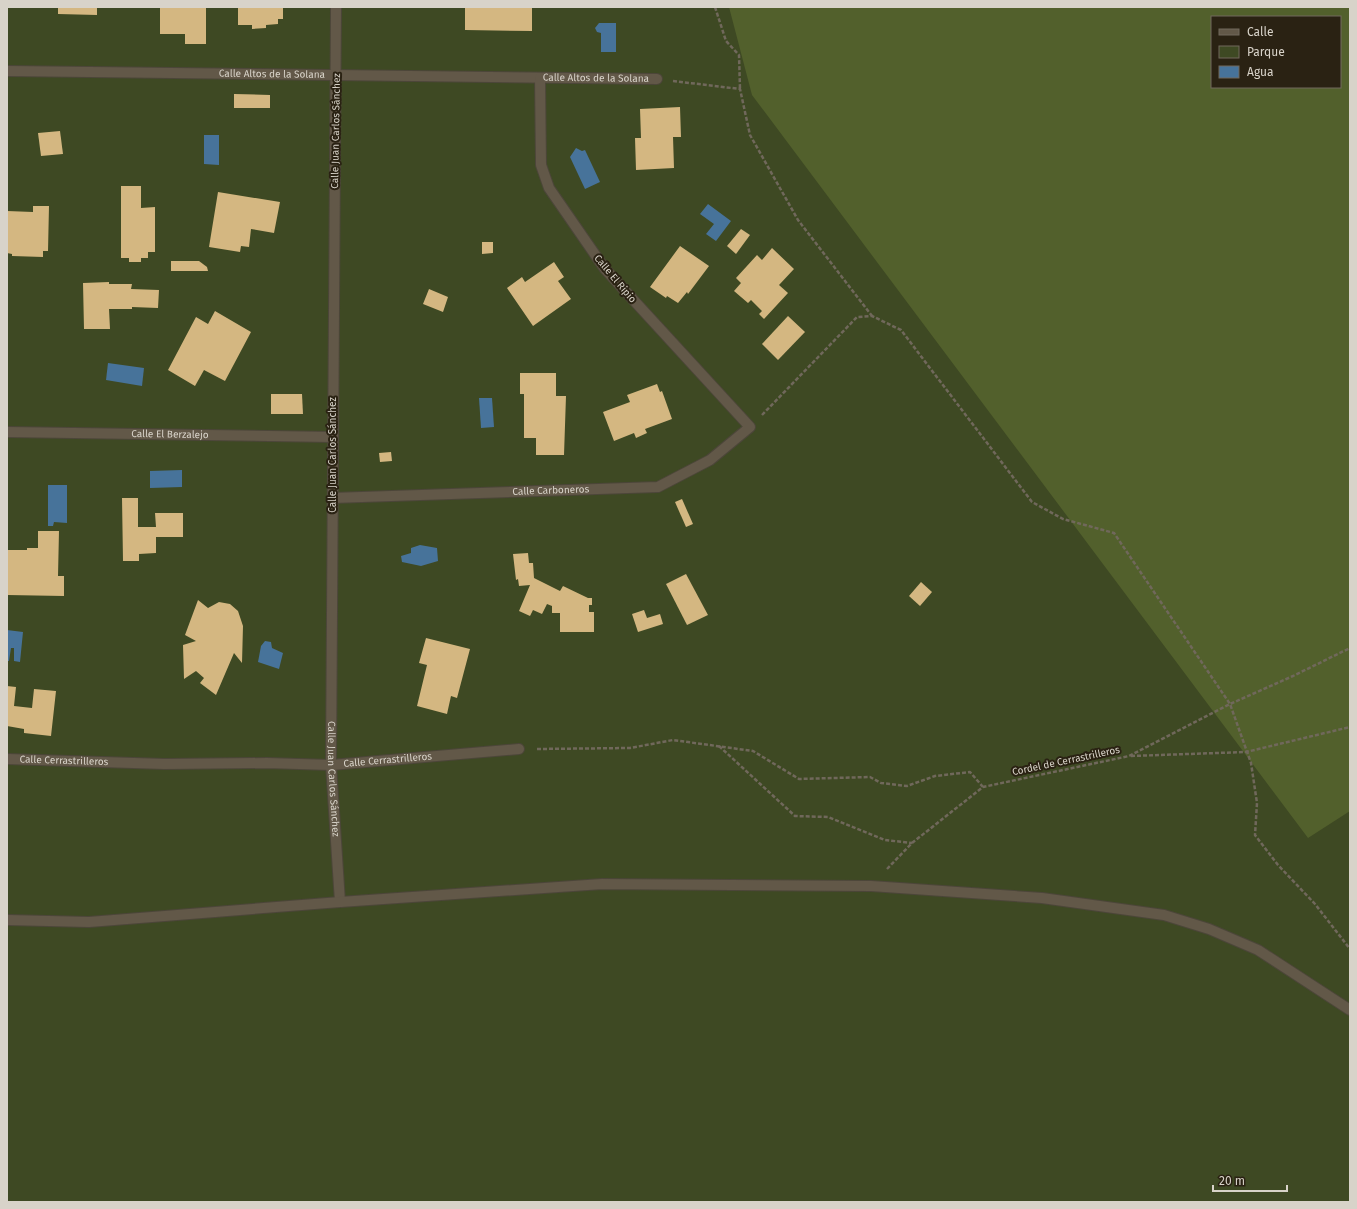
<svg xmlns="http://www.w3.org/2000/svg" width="1357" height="1209" font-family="'Fira Sans',sans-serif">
  <rect width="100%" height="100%" fill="#342b1c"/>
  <path fill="#3e4923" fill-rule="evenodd" d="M 7,7 L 1350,7 L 1350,1202 L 7,1202 ZM 1212,17 L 1340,17 L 1340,87 L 1212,87 Z"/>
  <path fill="#52602c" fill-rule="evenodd" d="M 729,7 L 1350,7 L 1350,811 L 1308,838 L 752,95 ZM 1212,17 L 1340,17 L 1340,87 L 1212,87 Z"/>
  <g fill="#47739a">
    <polygon points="599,23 616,23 616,52 601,52 601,33 597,32 595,28"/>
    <polygon points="204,135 219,135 219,165 204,164"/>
    <polygon points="576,148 582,151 585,150 600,182 585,189 570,157"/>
    <polygon points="708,204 731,221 716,241 706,234 714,224 700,214"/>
    <polygon points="108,363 144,368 142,386 106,380"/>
    <polygon points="479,398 492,398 494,427 481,428"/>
    <polygon points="182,470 182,487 150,488 150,471"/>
    <polygon points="48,485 67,485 67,523 54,522 53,526 48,526"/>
    <polygon points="420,545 437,548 438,561 421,566 402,562 401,556 411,553 411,548"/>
    <polygon points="7,630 23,632 20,662 14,661 14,648 11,648 9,661 7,661"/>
    <polygon points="265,641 271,642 272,648 283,653 279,669 258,662 261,646"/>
  </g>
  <g fill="#d4b781">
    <polygon points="58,7 97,7 97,15 58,14"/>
    <polygon points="160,7 206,7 206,44 185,44 185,34 160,34"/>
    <polygon points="238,7 283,7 283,19 278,19 278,24 266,25 266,28 252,29 252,25 238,25"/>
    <polygon points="465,7 532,7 532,31 465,30"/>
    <polygon points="234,94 270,95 270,108 234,108"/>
    <polygon points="680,107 681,137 673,137 674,168 636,170 635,138 641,138 640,109"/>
    <polygon points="60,131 63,154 41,156 38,133"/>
    <polygon points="121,186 141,186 141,208 155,207 155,252 148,252 148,258 141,258 141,262 129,262 129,258 121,258"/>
    <polygon points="218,192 280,202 274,233 251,229 249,247 241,246 240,252 209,247"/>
    <polygon points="33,206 49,206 48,251 43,251 43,257 12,256 12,254 7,253 7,211 33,212"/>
    <polygon points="741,229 750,235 736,254 727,246"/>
    <polygon points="482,242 493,242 493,253 482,254"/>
    <polygon points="680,246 709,266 688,294 687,292 678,303 667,296 666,298 650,287"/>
    <polygon points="772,248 794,269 779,285 788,293 764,319 759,314 762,311 751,300 748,303 734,291 741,283 736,278 757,255 762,260"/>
    <polygon points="171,261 199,261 207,267 208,271 171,271"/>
    <polygon points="554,262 564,277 558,281 571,299 533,326 507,288 522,277 525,282"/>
    <polygon points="109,282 109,284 132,284 131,289 159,290 158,308 132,307 132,309 109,309 110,329 84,329 83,283"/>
    <polygon points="429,289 448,297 443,312 423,304"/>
    <polygon points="215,311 251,332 225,381 204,370 195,386 168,370 196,317 208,324"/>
    <polygon points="788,316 805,332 778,360 762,344"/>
    <polygon points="520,373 556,373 556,396 566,396 564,455 536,455 536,438 524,438 524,394 520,394"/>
    <polygon points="657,384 660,392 662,391 672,419 645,429 647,433 636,438 634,433 614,441 603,412 630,402 627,395"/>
    <polygon points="271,394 302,394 303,414 271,414"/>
    <polygon points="391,452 392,461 380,462 379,453"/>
    <polygon points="122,498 138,498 138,527 156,527 155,513 183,513 183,537 156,537 156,553 139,554 139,561 123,561"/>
    <polygon points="682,499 693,524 686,527 675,502"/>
    <polygon points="38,531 59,531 58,576 64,576 64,596 7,595 7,550 27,550 27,548 38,548"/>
    <polygon points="528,553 529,563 533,563 534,578 560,591 563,586 588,598 592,598 592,605 589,605 589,612 594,612 594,632 560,632 560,613 552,613 552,606 547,604 542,614 533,610 530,616 519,611 530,585 519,586 518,579 516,580 513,554"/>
    <polygon points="686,574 708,615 687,625 666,584"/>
    <polygon points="921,582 932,592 920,606 909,596"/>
    <polygon points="198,600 208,608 219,602 230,604 238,611 243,626 242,663 234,653 216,695 200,683 204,678 196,671 184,679 183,645 196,641 185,635"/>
    <polygon points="644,610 647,618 660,614 663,624 638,632 632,614"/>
    <polygon points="426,638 470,649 457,698 451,696 447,714 417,706 427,665 419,663"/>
    <polygon points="7,686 16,687 14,706 32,708 34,689 56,691 51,736 24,733 24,729 7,726"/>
  </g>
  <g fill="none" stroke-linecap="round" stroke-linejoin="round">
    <g stroke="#4c4639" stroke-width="12">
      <g id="street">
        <path id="s1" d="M 336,7 L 331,765 L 340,902"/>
        <path id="s2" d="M 7,71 L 657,79"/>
        <path id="s3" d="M 7,432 L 332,437"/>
        <path id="s4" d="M 332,498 L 658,487 L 710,460 L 750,427 L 605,269 L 549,188 L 541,165 L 540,78"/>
        <path id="s5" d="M 7,759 L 165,764 L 267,763 L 331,765 L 519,749"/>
      </g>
    </g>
    <g stroke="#4c4639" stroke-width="12">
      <polyline id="secondary" points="7,920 89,922 340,902 602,884 871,886 1042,898 1164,915 1209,929 1258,950 1350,1010"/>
    </g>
    <g stroke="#70685b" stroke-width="2.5" stroke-dasharray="4 2" stroke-linecap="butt">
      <polyline points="715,7 726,41 739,55 740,89"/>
      <polyline points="673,81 740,89 750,135 798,220 872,316"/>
      <polyline points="762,415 857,317 872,316 901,330 1032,502 1063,519 1114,533 1230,704 1251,763 1257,803 1255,835 1278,865 1315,904 1350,949"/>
      <polyline points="719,746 795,816 828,817 885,840 912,843"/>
      <polyline points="537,749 630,748 673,740 753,751 799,779 870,777 881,783 907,786 935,776 970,772 983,787"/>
      <polyline points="1131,756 1246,752 1350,727"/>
      <polyline points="887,869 912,843 983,787 1129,756 1230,704 1293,676 1350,648"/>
    </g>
    <use href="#street" stroke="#625848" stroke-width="10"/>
    <use href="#secondary" stroke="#625848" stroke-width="10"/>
  </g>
  <g text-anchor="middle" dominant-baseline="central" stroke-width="4" stroke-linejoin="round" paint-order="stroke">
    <g font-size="10" fill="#d8d3c9" stroke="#2a2213">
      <text stroke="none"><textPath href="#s2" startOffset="265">Calle Altos de la Solana</textPath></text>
      <text stroke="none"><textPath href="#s2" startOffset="589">Calle Altos de la Solana</textPath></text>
      <text transform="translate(336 131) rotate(-89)">Calle Juan Carlos Sánchez</text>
      <text transform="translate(615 279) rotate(50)">Calle El Ripio</text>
      <text stroke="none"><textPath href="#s3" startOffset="163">Calle El Berzalejo</textPath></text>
      <text transform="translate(333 455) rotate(-90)">Calle Juan Carlos Sánchez</text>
      <text stroke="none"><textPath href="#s4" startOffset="219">Calle Carboneros</textPath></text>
      <text stroke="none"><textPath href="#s5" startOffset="381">Calle Cerrastrilleros</textPath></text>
      <text stroke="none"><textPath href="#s5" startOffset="57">Calle Cerrastrilleros</textPath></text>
      <text transform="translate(1066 761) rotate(-12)">Cordel de Cerrastrilleros</text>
      <text stroke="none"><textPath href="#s1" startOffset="772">Calle Juan Carlos Sánchez</textPath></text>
    </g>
  </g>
  <rect width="1357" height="1209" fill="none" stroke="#d8d3c9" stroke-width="16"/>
  <rect x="1211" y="16" width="130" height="72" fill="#2a2213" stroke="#70695c"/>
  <rect x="1219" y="29" width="20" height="6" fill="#625848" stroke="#70695c"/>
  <text x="1247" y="36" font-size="12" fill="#d8d3c9">Calle</text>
  <rect x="1219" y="46" width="20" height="12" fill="#3e4923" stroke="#70695c"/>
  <text x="1247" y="56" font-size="12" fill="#d8d3c9">Parque</text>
  <rect x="1219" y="66" width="20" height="12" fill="#47739a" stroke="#70695c"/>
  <text x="1247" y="76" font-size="12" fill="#d8d3c9">Agua</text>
  <path d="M1213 1185v6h74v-6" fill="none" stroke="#d8d3c9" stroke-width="2"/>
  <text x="1219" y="1185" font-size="12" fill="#d8d3c9" stroke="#2a2213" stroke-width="3" paint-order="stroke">20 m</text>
</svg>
